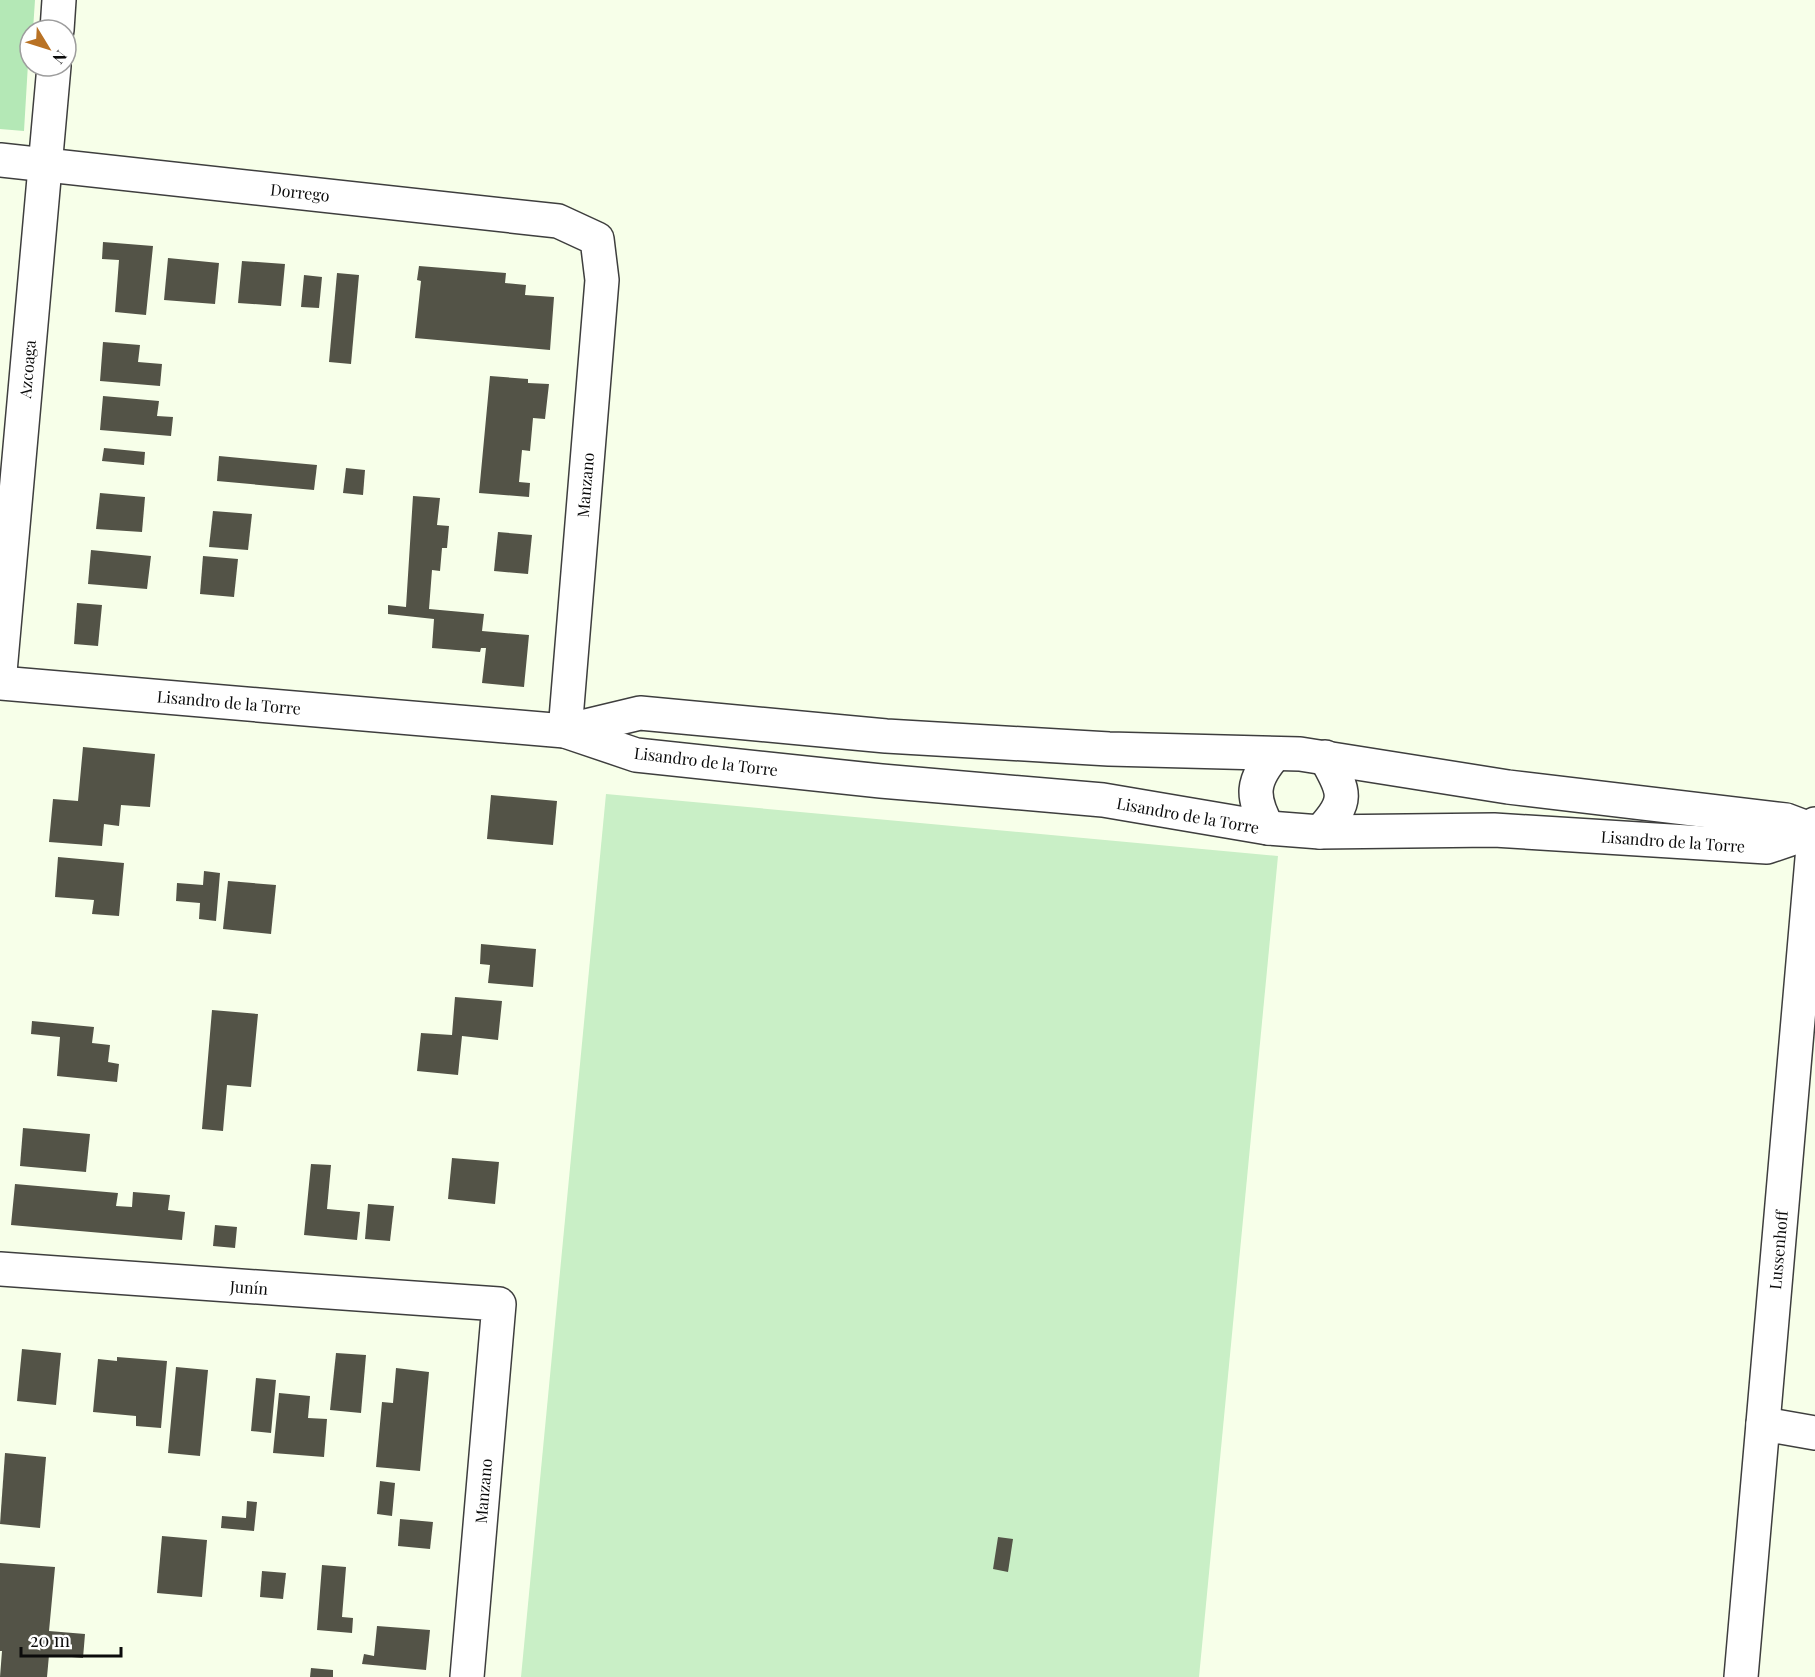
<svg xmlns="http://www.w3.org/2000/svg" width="1815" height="1677" font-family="'Playfair Display',serif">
  <rect width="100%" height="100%" fill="#f7ffe9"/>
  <polygon fill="#b4e8b6" points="0,0 35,0 33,30 30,30 24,131 0,129"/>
  <polygon fill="#c9efc6" points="606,794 1278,856 1199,1677 521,1677"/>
  <g fill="#535347">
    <polygon points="103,242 153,246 146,315 115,312 119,260 102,259"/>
    <polygon points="168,258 219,263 215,304 164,300"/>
    <polygon points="242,261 285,264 281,306 238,303"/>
    <polygon points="419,266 506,273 505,283 526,285 525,295 554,297 550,350 415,338 421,281 417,280"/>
    <polygon points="337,273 359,275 351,364 329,362"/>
    <polygon points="304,275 322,277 319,308 301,307"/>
    <polygon points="103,342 140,345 138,362 162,364 160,386 100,381"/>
    <polygon points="490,376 528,379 528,383 549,384 545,419 533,418 530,451 522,450 519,482 530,483 529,497 479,493"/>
    <polygon points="103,396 159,401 157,416 173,417 171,436 100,430"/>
    <polygon points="104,448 145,452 144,465 102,461"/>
    <polygon points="219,456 317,465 314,490 217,481"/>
    <polygon points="346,468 365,470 363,495 343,493"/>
    <polygon points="100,493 145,497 142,532 96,529"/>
    <polygon points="413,496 440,498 437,525 449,526 447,548 442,548 440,571 432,570 429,609 484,614 482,631 529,635 524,687 482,683 486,648 481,648 480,652 432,648 434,619 388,614 388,605 406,607"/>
    <polygon points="213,511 252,514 248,550 209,547"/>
    <polygon points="498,532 532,535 528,574 494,571"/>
    <polygon points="91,550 151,556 147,589 88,584"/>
    <polygon points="203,556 238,559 234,597 200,594"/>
    <polygon points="77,603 102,605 98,646 74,644"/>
    <polygon points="83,747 155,754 150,807 121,805 119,826 104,824 102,846 49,842 53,799 78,801"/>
    <polygon points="491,795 557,801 553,845 487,839"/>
    <polygon points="58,857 124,863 119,916 92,914 94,900 55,897"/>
    <polygon points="204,871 220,873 216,921 199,919 200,903 176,901 177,883 203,885"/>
    <polygon points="228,881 276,885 271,934 223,929"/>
    <polygon points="481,944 536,949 533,987 488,983 490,965 480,964"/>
    <polygon points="455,997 502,1001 498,1040 462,1036 458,1075 417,1071 421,1033 452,1035"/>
    <polygon points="212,1010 258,1014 251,1087 227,1085 223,1131 202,1129"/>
    <polygon points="32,1021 94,1027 92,1043 110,1045 108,1062 119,1064 117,1082 57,1076 60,1037 31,1034"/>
    <polygon points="23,1128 90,1134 86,1172 20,1166"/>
    <polygon points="452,1158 499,1162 495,1204 448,1199"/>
    <polygon points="311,1164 331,1165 327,1209 360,1212 357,1240 304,1235"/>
    <polygon points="15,1184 118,1193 116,1206 132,1207 133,1192 170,1195 168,1210 185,1212 182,1240 11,1225"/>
    <polygon points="368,1204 394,1206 390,1241 365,1239"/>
    <polygon points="215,1225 237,1227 235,1248 213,1246"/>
    <polygon points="22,1349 61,1353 56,1405 17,1401"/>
    <polygon points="336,1353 366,1355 361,1413 330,1410"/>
    <polygon points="117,1357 167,1361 161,1428 136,1426 136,1416 93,1412 98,1359 117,1361"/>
    <polygon points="176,1367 208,1370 200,1456 168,1453"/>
    <polygon points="396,1368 429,1372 420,1471 376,1467 382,1402 393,1403"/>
    <polygon points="256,1378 276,1380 271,1433 251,1431"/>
    <polygon points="279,1393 310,1396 308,1418 327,1419 324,1457 273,1453"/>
    <polygon points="5,1453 46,1457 40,1528 0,1524"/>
    <polygon points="380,1481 395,1483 392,1516 377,1514"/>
    <polygon points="247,1501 257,1502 254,1531 221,1528 222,1516 246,1518"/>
    <polygon points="400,1519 433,1522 430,1549 398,1546"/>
    <polygon points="162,1536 207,1540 202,1597 157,1593"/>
    <polygon points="998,1537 1013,1539 1008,1572 993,1569"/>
    <polygon points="0,1563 55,1567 49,1631 85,1634 83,1658 49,1655 47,1677 0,1677 2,1651 0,1651"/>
    <polygon points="322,1565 346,1567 342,1617 353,1618 352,1633 317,1630"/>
    <polygon points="262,1571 286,1573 283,1599 260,1597"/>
    <polygon points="377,1626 430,1630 426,1670 362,1664 364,1654 374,1656"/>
    <polygon points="311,1668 333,1670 333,1677 310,1677"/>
  </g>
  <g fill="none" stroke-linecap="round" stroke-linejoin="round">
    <g stroke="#3e3e3e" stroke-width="36">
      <g id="minor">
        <polyline points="57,30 59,0"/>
        <polyline points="0,160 558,221 597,239 602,280 565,731"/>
        <polyline points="0,672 54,66"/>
        <polyline points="0,683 565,731 636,755 881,781 1103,800 1268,828 1320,832 1494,830 1767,847 1814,831"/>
        <polyline points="565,731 640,713 886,736 1109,749 1300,754 1508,787 1786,820 1815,831"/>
        <path d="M 1268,828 C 1251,797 1251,781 1275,754"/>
        <path d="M 1320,832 C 1349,801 1346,793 1325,757"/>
        <polyline points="0,1269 499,1304 467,1677"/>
        <polyline points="1763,1424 1815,1433"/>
        <polyline points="1741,1677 1815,824"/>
      </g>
    </g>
    <use href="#minor" stroke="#fff" stroke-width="33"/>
  </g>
  <g text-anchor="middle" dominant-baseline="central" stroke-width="6" stroke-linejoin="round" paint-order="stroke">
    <g font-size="16" fill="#0b0b0b" stroke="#fff">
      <text transform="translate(300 192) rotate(6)">Dorrego</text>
      <text transform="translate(27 369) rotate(-85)">Azcoaga</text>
      <text transform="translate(585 485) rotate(-85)">Manzano</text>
      <text transform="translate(229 702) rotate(5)">Lisandro de la Torre</text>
      <text transform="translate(706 761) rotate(7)">Lisandro de la Torre</text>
      <text transform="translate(1188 815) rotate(10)">Lisandro de la Torre</text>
      <text transform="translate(1673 841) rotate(4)">Lisandro de la Torre</text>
      <text transform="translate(1778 1250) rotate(-85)">Lussenhoff</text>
      <text transform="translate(249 1287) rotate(4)">Junín</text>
      <text transform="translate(483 1491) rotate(-85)">Manzano</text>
    </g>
  </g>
  <g transform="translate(48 48) rotate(128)"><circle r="28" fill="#ffffff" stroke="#9d9d9d" stroke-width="1.5"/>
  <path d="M0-4.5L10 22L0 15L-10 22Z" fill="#b97224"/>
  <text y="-9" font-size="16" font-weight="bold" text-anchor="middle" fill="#0b0b0b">N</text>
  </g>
  <path d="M21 1647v9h100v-9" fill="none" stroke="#0b0b0b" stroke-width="3"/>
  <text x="30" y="1647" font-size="18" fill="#0b0b0b" stroke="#ffffff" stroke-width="4.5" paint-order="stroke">20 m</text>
</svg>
